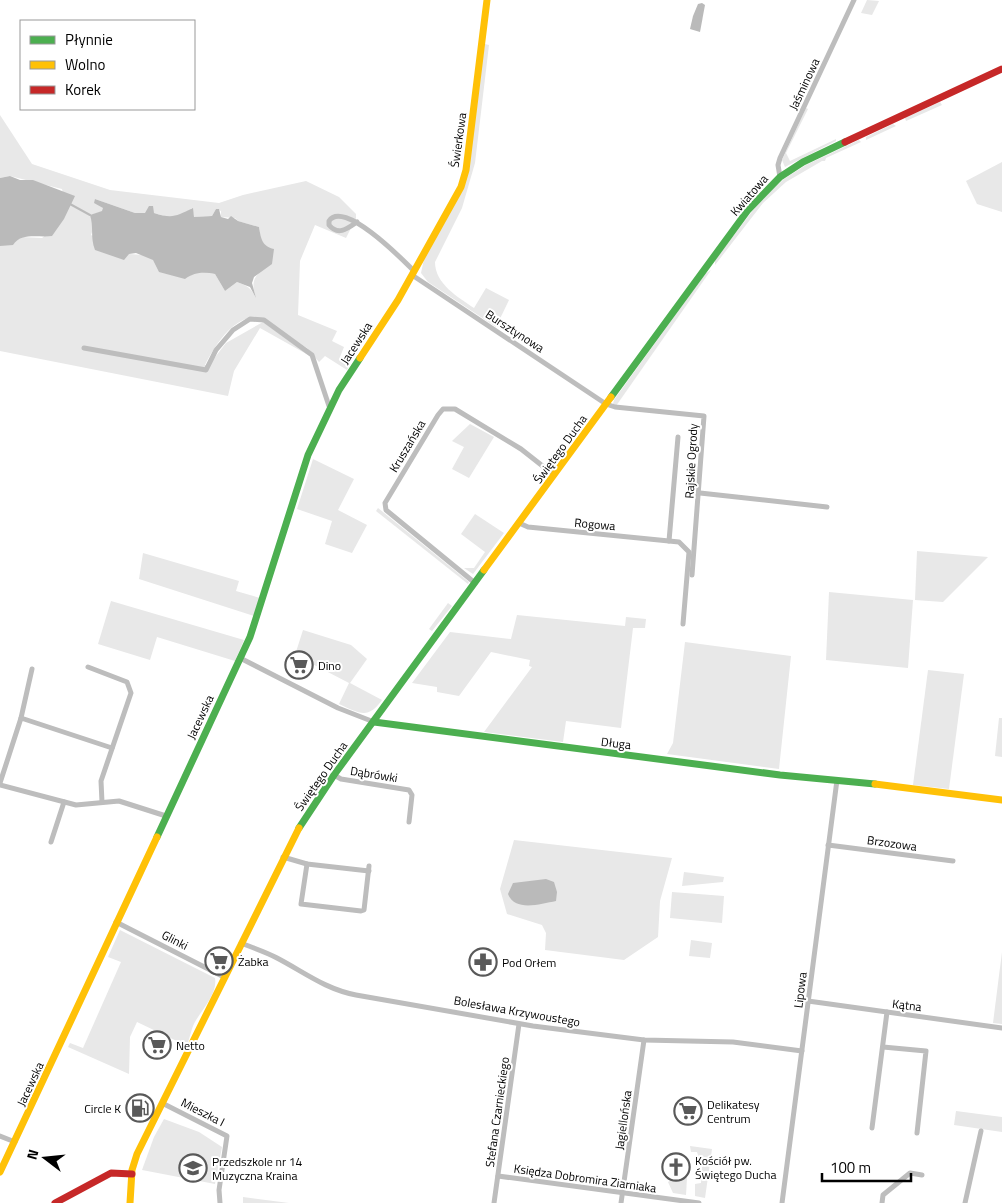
<svg xmlns="http://www.w3.org/2000/svg" width="1002" height="1203" font-family="'Titillium Web',sans-serif">
  <rect width="100%" height="100%" fill="#fff"/>
  <g fill="#e8e8e8" fill-rule="evenodd">
    <polygon points="867,0 879,1 872,15 861,13"/>
    <path d="M 485,44 L 489,45 L 475,163 L 462,208 L 435,262 C 435,284 458,297 474,308 L 486,288 L 509,300 L 496,327 L 428,282 L 421,273 L 424,259 L 463,189 Z"/>
    <polygon points="940,102 942,105 906,121 905,118"/>
    <polygon points="806,108 808,109 786,153 790,161 836,139 836,141 785,167 782,160"/>
    <path d="M 0,115 L 32,164 L 110,190 L 219,203 L 243,195 L 306,181 L 339,197 L 356,214 L 356,225 L 351,228 L 346,238 L 315,225 L 300,261 L 298,315 L 337,331 L 332,341 L 344,347 L 340,357 L 350,364 L 347,370 L 325,356 L 319,362 L 307,348 L 263,319 C 237,310 215,345 205,365 L 209,365 L 226,343 L 263,322 L 310,356 L 260,328 L 234,371 L 228,396 L 0,351 L 0,246 L 22,237 L 42,238 L 60,224 L 67,211 L 62,189 L 10,176 L 0,178 ZM 95,199 L 135,213 L 154,213 L 168,217 L 180,216 L 192,208 L 194,217 L 212,216 L 216,209 L 221,211 L 221,217 L 235,218 L 238,221 L 259,227 L 261,240 L 266,247 L 265,267 C 253,278 251,282 256,298 C 251,288 248,286 237,282 L 225,291 L 215,274 L 204,272 L 191,274 L 143,255 L 129,254 L 91,235 L 94,226 L 91,215 L 103,211 L 103,208 Z"/>
    <polygon points="893,124 896,126 866,140 866,137"/>
    <polygon points="859,140 861,142 826,158 825,161 822,161 786,182 763,203 715,265 715,260 760,201 784,179 806,165"/>
    <polygon points="1002,162 1002,212 977,204 966,181"/>
    <polygon points="711,270 616,406 613,404 614,400 705,274"/>
    <polygon points="470,424 494,437 469,478 452,469 464,447 452,441"/>
    <polygon points="313,459 354,479 338,510 367,525 352,553 325,544 332,521 297,509"/>
    <polygon points="378,508 469,582 468,584 376,511"/>
    <polygon points="475,514 504,533 473,574 464,568 474,568 485,552 461,534"/>
    <polygon points="917,551 988,557 943,602 915,600"/>
    <polygon points="143,553 239,581 236,591 260,598 254,616 139,579"/>
    <polygon points="829,592 913,600 908,668 826,660"/>
    <polygon points="111,601 244,640 235,661 157,637 150,660 98,644"/>
    <polygon points="448,603 452,606 432,631 429,629"/>
    <polygon points="517,615 625,626 626,617 646,619 645,628 633,628 621,728 566,721 563,742 484,732 532,667 529,666 530,660 491,652 459,696 437,692 437,687 412,683 450,632 511,639"/>
    <path d="M 303,630 L 351,645 L 367,659 L 350,683 L 382,700 C 368,720 359,713 339,704 L 349,683 L 295,655 Z"/>
    <polygon points="685,642 791,656 779,769 667,754 673,743"/>
    <polygon points="928,670 964,674 949,789 913,785"/>
    <polygon points="999,718 1002,718 1002,757 995,756"/>
    <polygon points="514,840 672,858 660,901 658,937 624,960 545,950 546,933 542,925 507,914 500,889"/>
    <polygon points="684,872 724,877 723,882 682,886"/>
    <polygon points="672,892 724,896 722,923 670,918"/>
    <path d="M 120,930 L 215,978 C 218,995 199,1012 193,1026 C 191,1031 190,1037 188,1042 L 179,1042 L 137,1022 L 130,1037 L 129,1074 L 68,1047 L 70,1043 L 83,1048 L 121,962 L 108,957 Z"/>
    <polygon points="691,940 712,943 710,958 689,956"/>
    <polygon points="1002,952 1002,1024 993,1023"/>
    <polygon points="956,1111 1002,1117 1002,1132 954,1125"/>
    <polygon points="164,1119 199,1132 222,1147 215,1184 142,1170 154,1137"/>
    <polygon points="690,1146 712,1149 705,1198 695,1196 695,1184 701,1183 702,1167 697,1152 691,1152"/>
    <polygon points="679,1175 687,1178 686,1195 673,1193 668,1182"/>
    <polygon points="243,1197 289,1203 243,1203"/>
  </g>
  <g fill="#bababa">
    <polygon points="702,3 705,5 700,32 690,29 693,16 698,4"/>
    <path d="M 10,176 L 20,180 L 33,180 L 75,196 L 64,219 L 52,236 C 39,238 21,232 13,245 L 0,246 L 0,178 Z"/>
    <path d="M 95,199 L 135,213 L 145,213 L 149,206 L 153,206 L 154,213 C 173,219 176,216 193,208 L 194,217 L 212,216 L 216,209 L 219,209 L 221,217 L 228,219 L 231,216 L 238,221 L 259,227 C 261,239 262,246 274,249 L 272,264 L 254,277 L 252,283 L 256,298 L 250,287 L 237,282 L 225,291 L 215,274 C 204,272 195,272 185,279 L 159,272 L 153,260 L 136,253 L 129,254 L 124,260 L 95,250 C 90,237 94,227 90,215 L 102,211 L 103,208 L 94,203 Z"/>
    <path d="M 546,879 L 554,882 L 557,892 L 556,901 C 540,904 515,912 508,894 L 513,883 Z"/>
  </g>
  <g fill="none" stroke-linecap="round" stroke-linejoin="round">
    <polyline stroke="#bababa" stroke-width="2" points="70,204 90,215"/>
    <g stroke="#bdbdbd" stroke-width="5">
      <polyline points="780,177 778,165 780,158 854,0"/>
      <path d="M 357,222 C 347,229 338,236 329,225 L 329,221 C 343,199 402,259 414,271"/>
      <polyline points="412,275 606,404 615,407 704,416 692,575"/>
      <polyline points="84,348 206,370 216,350 233,330 250,319 264,320 312,355 329,406"/>
      <polyline points="700,493 827,507"/>
      <polyline points="519,523 528,527 669,541 678,437"/>
      <polyline points="669,541 679,542 689,552 683,624"/>
      <polyline points="475,583 386,510 385,503 438,415 443,409 455,409 521,449 554,475"/>
      <polyline points="240,658 338,708 374,722"/>
      <polyline points="88,667 127,682 131,693 101,781 102,802"/>
      <polyline points="21,718 32,669"/>
      <polyline points="334,775 341,779 409,790 412,795 409,822"/>
      <polyline points="0,783 21,718 112,748"/>
      <polyline points="0,785 76,805 119,801 166,816"/>
      <polyline points="51,842 64,802"/>
      <polyline points="828,845 953,861"/>
      <polyline points="283,857 307,864 369,871"/>
      <polyline points="307,864 301,904 361,911 364,910 369,866"/>
      <polyline points="116,922 224,977"/>
      <path d="M 241,943 C 253,948 266,952 277,958 C 304,972 325,989 356,995 L 533,1026 L 644,1040 L 733,1042 L 802,1051"/>
      <polyline points="808,1001 1002,1028"/>
      <polyline points="883,1047 926,1051 917,1133"/>
      <polyline points="162,1103 227,1136 219,1190 220,1203"/>
      <polyline points="872,1128 887,1012"/>
      <polyline points="0,1136 15,1142"/>
      <polyline points="498,1176 699,1203"/>
      <polyline points="494,1203 519,1024"/>
      <polyline points="621,1203 644,1040"/>
      <polyline points="782,1203 837,780"/>
      <polyline points="882,1203 883,1195 910,1173 922,1175"/>
      <polyline points="965,1203 981,1131"/>
    </g>
    <g stroke="#4caf50" stroke-width="7">
      <polyline points="611,397 748,210 780,177 803,162 845,142"/>
      <polyline points="374,722 780,775 875,784"/>
      <polyline points="299,828 334,775 484,570"/>
      <polyline points="157,837 250,637 308,455 339,390 360,358"/>
    </g>
    <g stroke="#ffc107" stroke-width="7">
      <polyline points="360,358 398,300 461,187 466,170 487,0"/>
      <polyline points="484,570 611,397"/>
      <polyline points="875,784 1002,800"/>
      <polyline points="0,1172 157,837"/>
      <polyline points="130,1203 132,1170 137,1154 299,828"/>
    </g>
    <g stroke="#c62828" stroke-width="7">
      <polyline points="845,142 1002,69"/>
      <polyline points="55,1203 111,1173 132,1174"/>
    </g>
  </g>
  <defs>
    <g id="supermarket-ring" transform="scale(1.4375)"><circle r="9.5" fill="#fff" stroke="#595959" stroke-width="1.5"/><path d="M-6-5.5h2.5l.6 2H6L4.5 2H-2.5L-4.4-4H-6ZM-1.5 3.2a1.3 1.3 0 1 0 .1 0ZM3 3.2a1.3 1.3 0 1 0 .1 0Z" fill="#595959"/></g>
    <g id="pharmacy-ring" transform="scale(1.4375)"><circle r="9.5" fill="#fff" stroke="#595959" stroke-width="1.5"/><path d="M-2-6h4v4h4v4h-4v4h-4v-4h-4v-4h4Z" fill="#595959"/></g>
    <g id="fuel-ring" transform="scale(1.4375)"><circle r="9.5" fill="#fff" stroke="#595959" stroke-width="1.5"/><path d="M-5.5-6h7V0h2V4h1.3V-2.5L3-4.5l.8-.8L6-3V5H2.5V1h-1V6h-7ZM-4.2-4.7v3.2H.2V-4.7Z" fill="#595959"/></g>
    <g id="church-ring" transform="scale(1.4375)"><circle r="9.5" fill="#fff" stroke="#595959" stroke-width="1.5"/><path d="M-1.2-6h2.4v3.5h3.3v2.4h-3.3V6h-2.4V-.1h-3.3v-2.4h3.3Z" fill="#595959"/></g>
    <g id="school-ring" transform="scale(1.4375)"><circle r="9.5" fill="#fff" stroke="#595959" stroke-width="1.5"/><path d="M0-5L7-2L0 1L-7-2ZM-4 1L0 2.5L4 1V4Q0 6-4 4Z" fill="#595959"/></g>
  </defs>
  <g fill-rule="evenodd">
    <use href="#supermarket-ring" x="299" y="665"/>
    <use href="#supermarket-ring" x="219" y="961"/>
    <use href="#pharmacy-ring" x="483" y="962"/>
    <use href="#supermarket-ring" x="157" y="1045"/>
    <use href="#fuel-ring" x="140" y="1108"/>
    <use href="#supermarket-ring" x="688" y="1111"/>
    <use href="#church-ring" x="676" y="1167"/>
    <use href="#school-ring" x="193" y="1168"/>
  </g>
  <g text-anchor="middle" dominant-baseline="central" stroke-width="4" stroke-linejoin="round" paint-order="stroke">
    <g font-size="12" fill="#000" stroke="#fff">
      <text transform="translate(804 84) rotate(-65)">Jaśminowa</text>
      <text transform="translate(458 140) rotate(-82)">Świerkowa</text>
      <text transform="translate(749 195) rotate(-49)">Kwiatowa</text>
      <text transform="translate(515 331) rotate(33)">Bursztynowa</text>
      <text transform="translate(356 343) rotate(-57)">Jacewska</text>
      <text transform="translate(407 446) rotate(-59)">Kruszańska</text>
      <text transform="translate(560 449) rotate(-54)">Świętego Ducha</text>
      <text transform="translate(691 461) rotate(-87)">Rajskie Ogrody</text>
      <text transform="translate(595 524) rotate(5)">Rogowa</text>
      <text transform="translate(200 717) rotate(-65)">Jacewska</text>
      <text transform="translate(616 743) rotate(7)">Długa</text>
      <text transform="translate(374 774) rotate(9)">Dąbrówki</text>
      <text transform="translate(321 776) rotate(-55)">Świętego Ducha</text>
      <text transform="translate(892 843) rotate(8)">Brzozowa</text>
      <text transform="translate(175 940) rotate(27)">Glinki</text>
      <text transform="translate(800 990) rotate(-83)">Lipowa</text>
      <text transform="translate(907 1005) rotate(7)">Kątna</text>
      <text transform="translate(517 1011) rotate(10)">Bolesława Krzywoustego</text>
      <text transform="translate(30 1084) rotate(-65)">Jacewska</text>
      <text transform="translate(203 1112) rotate(27)">Mieszka I</text>
      <text transform="translate(497 1112) rotate(-82)">Stefana Czarnieckiego</text>
      <text transform="translate(623 1120) rotate(-82)">Jagiellońska</text>
      <text transform="translate(585 1178) rotate(8)">Księdza Dobromira Ziarniaka</text>
    </g>
    <g font-size="12" fill="#000" stroke="#fff" text-anchor="start">
      <text x="318" y="665">Dino</text>
      <text x="238" y="961">Żabka</text>
      <text x="502" y="962">Pod Orłem</text>
      <text x="176" y="1045">Netto</text>
      <text x="707" y="1104">Delikatesy<tspan x="707" dy="14">Centrum</tspan></text>
      <text x="121" y="1108" text-anchor="end">Circle K</text>
      <text x="695" y="1160">Kościół pw.<tspan x="695" dy="14">Świętego Ducha</tspan></text>
      <text x="212" y="1161">Przedszkole nr 14<tspan x="212" dy="14">Muzyczna Kraina</tspan></text>
    </g>
  </g>
  <rect x="20" y="20" width="175" height="90" fill="#ffffff" stroke="#999999"/>
  <rect x="30" y="36" width="25" height="8" fill="#4caf50" stroke="#999999"/>
  <text x="65" y="45" font-size="15" fill="#000000">Płynnie</text>
  <rect x="30" y="61" width="25" height="8" fill="#ffc107" stroke="#999999"/>
  <text x="65" y="70" font-size="15" fill="#000000">Wolno</text>
  <rect x="30" y="86" width="25" height="8" fill="#c62828" stroke="#999999"/>
  <text x="65" y="95" font-size="15" fill="#000000">Korek</text>
  <g transform="translate(45 1158) rotate(286)" stroke="#ffffff" stroke-width="4" paint-order="stroke">
  <path d="M0-4L9 19L0 12L-9 19Z" fill="#000000"/>
  <text y="-8" font-size="14" font-weight="bold" text-anchor="middle" fill="#000000">N</text>
  </g>
  <path d="M822 1173v8h89v-8" fill="none" stroke="#000000" stroke-width="2.5"/>
  <text x="830" y="1173" font-size="15" fill="#000000" stroke="#ffffff" stroke-width="4" paint-order="stroke">100 m</text>
</svg>
